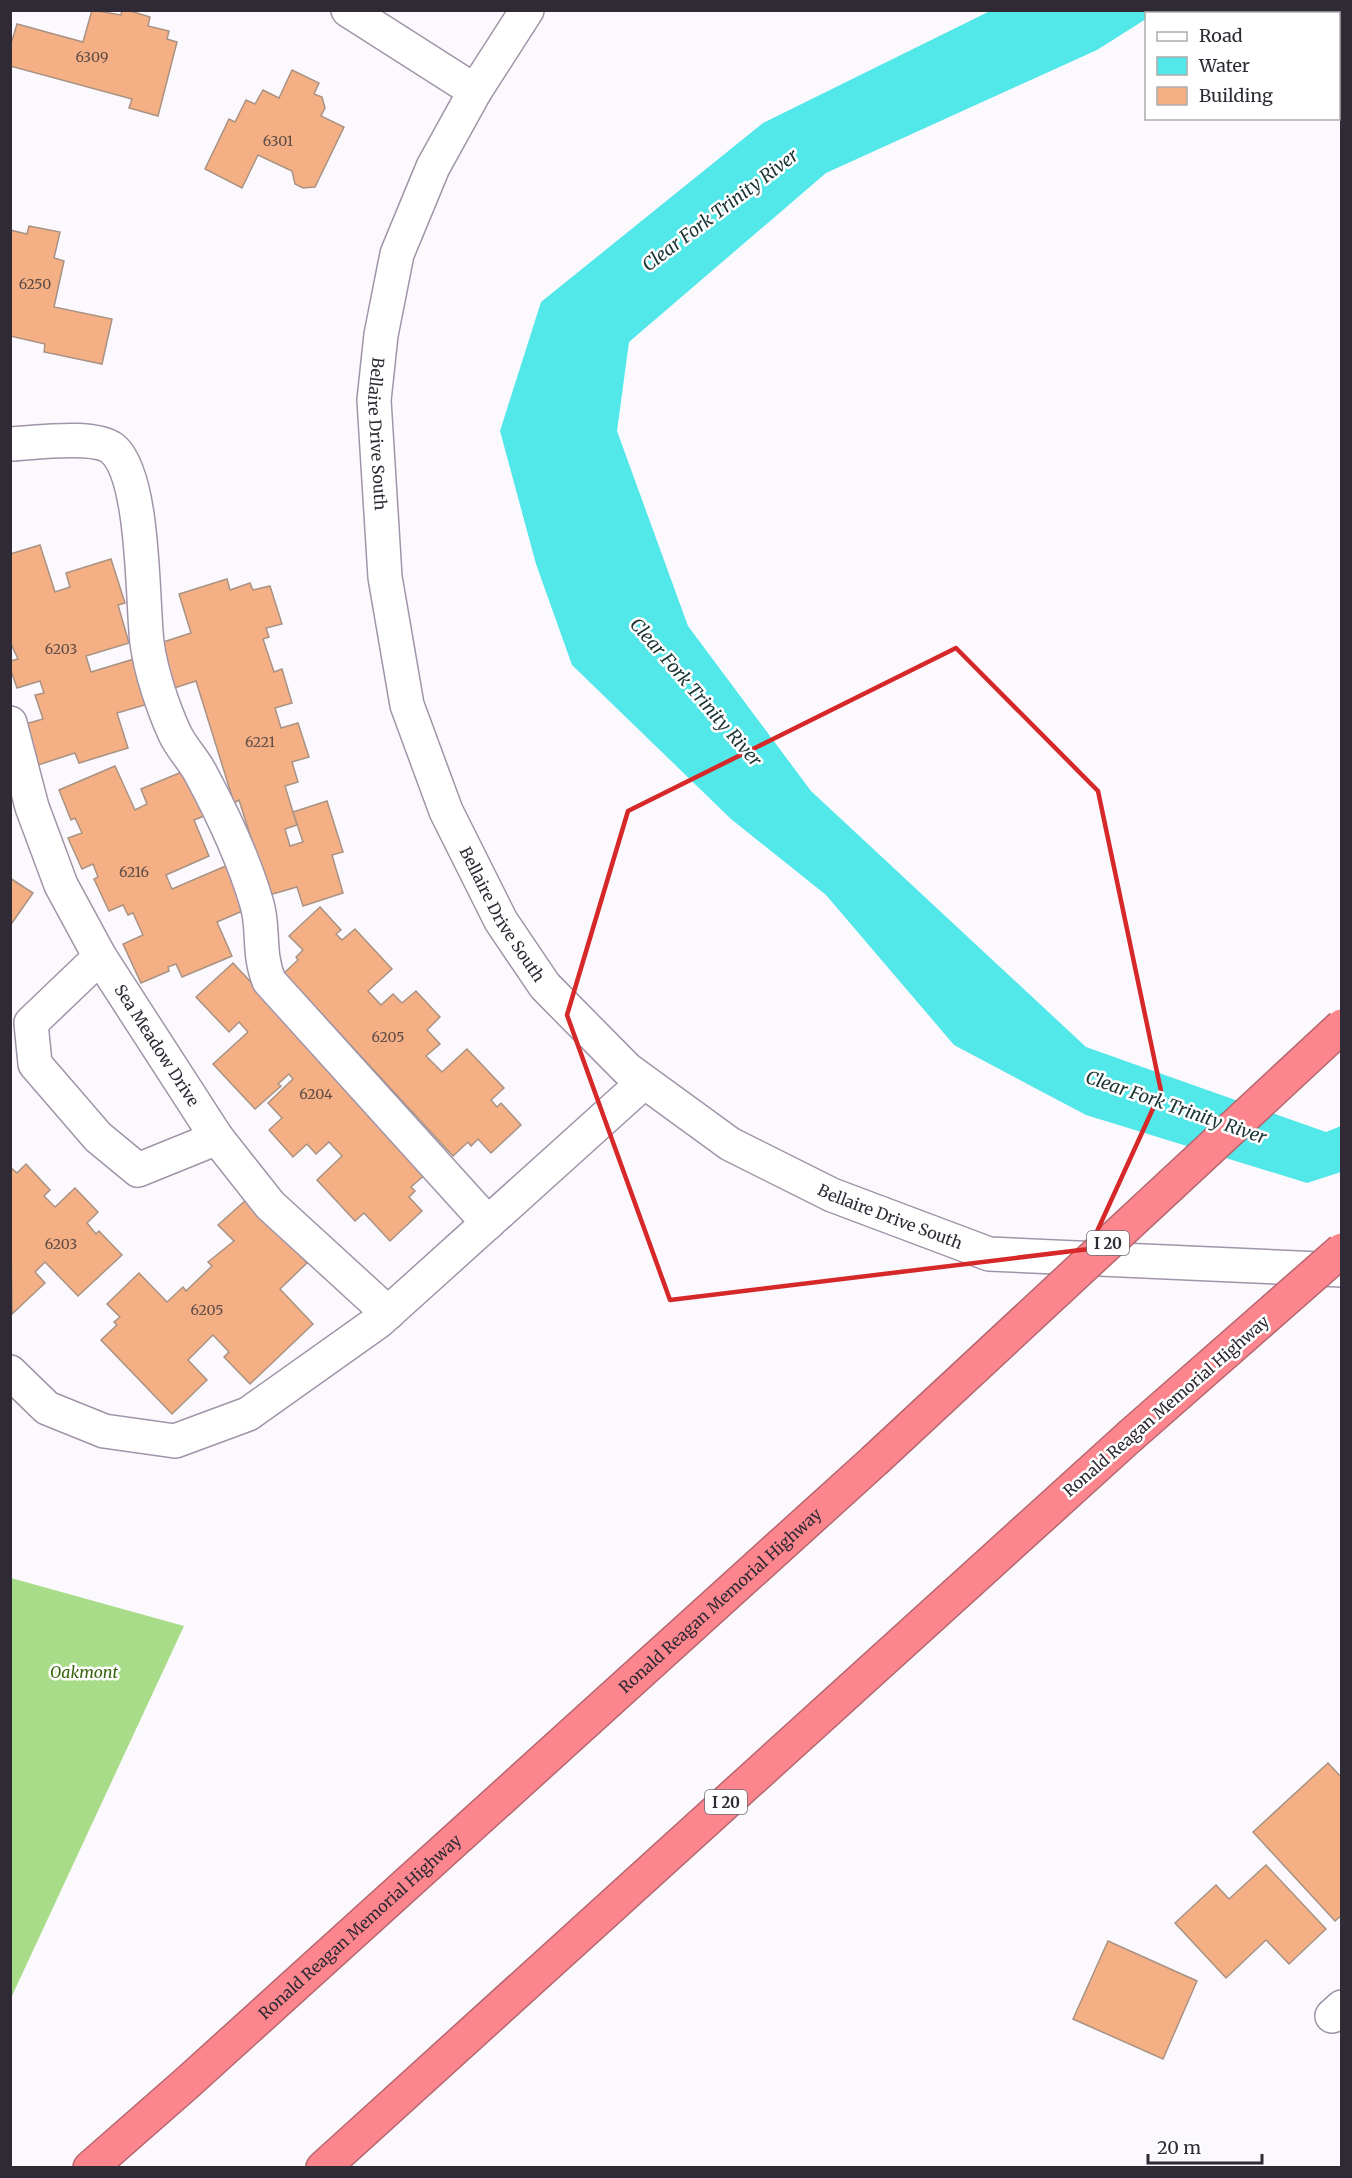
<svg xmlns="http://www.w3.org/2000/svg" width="1352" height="2178" font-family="Merriweather,serif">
  <rect width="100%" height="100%" fill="#fcf9fe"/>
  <polygon fill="#a9dc88" points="11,1578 184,1626 11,1998 10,1578"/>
  <polygon fill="#52e7e9" points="990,11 1160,11 1146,14 1146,19 1097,50 826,173 629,342 617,431 688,626 811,791 1086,1047 1326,1132 1341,1126 1341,1172 1307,1183 1086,1115 954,1045 826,895 731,819 572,665 536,564 500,431 541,302 763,123"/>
  <g fill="#f4b084" stroke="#a99283" stroke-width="1.5">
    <polygon points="92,10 121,15 122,10 127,10 150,17 148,26 169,31 167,39 177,42 158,116 129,108 132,99 10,66 10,47 17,24 83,42"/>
    <polygon points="292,70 319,83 314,94 322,97 325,108 321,116 344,127 315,187 303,188 295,184 292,171 258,155 242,188 205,169 229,119 235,122 246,100 255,104 263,90 279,98"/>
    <polygon points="29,226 60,232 54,258 64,261 54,307 112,319 102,364 44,352 45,344 10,336 10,230 27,234"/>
    <polygon points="40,545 55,592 70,587 66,573 111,559 125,603 118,605 129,643 86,656 91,672 134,659 148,704 117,713 128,748 79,763 75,753 38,765 25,724 43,719 35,695 44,693 40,681 17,688 10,668 10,661 18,659 10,642 10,554"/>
    <polygon points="227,579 230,590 250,583 253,590 270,586 282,624 266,628 269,637 263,639 274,672 282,669 292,703 275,708 281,728 298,723 309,757 292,762 298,782 285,786 297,825 285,829 290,846 303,842 293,812 327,801 343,852 332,855 343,893 303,906 297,887 269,895 239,800 234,803 196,681 171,689 157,644 191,633 179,594"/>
    <polygon points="115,766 135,810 147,804 141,789 184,771 204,816 194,820 209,856 166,875 172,889 228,865 247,909 217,922 232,956 182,977 176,964 168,967 169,971 141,983 123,944 143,935 133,913 128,915 123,905 109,911 94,879 98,877 93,864 82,869 68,838 82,833 75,818 71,820 59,790"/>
    <polygon points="10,878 33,893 12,923 10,922"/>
    <polygon points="320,907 341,930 336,934 342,940 355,929 392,969 368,991 381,1005 393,994 402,1003 416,991 440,1017 427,1030 440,1044 426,1056 442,1072 467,1049 504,1088 491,1100 497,1107 501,1103 521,1125 491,1153 478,1139 471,1146 468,1142 453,1156 284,973 298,960 296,957 303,950 289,936"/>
    <polygon points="233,963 428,1172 411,1187 415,1191 409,1197 422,1211 390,1241 364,1213 355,1221 317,1180 342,1156 329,1142 316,1154 307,1144 293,1157 269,1130 282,1118 268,1103 293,1079 289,1074 278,1084 281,1086 255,1109 213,1064 248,1032 239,1022 229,1032 196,997"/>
    <polygon points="26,1164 50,1190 44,1196 55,1207 75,1188 98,1212 87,1223 96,1234 99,1231 122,1255 78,1296 45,1262 35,1272 45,1283 12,1314 10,1167 17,1173"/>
    <polygon points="247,1199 307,1263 280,1289 313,1324 250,1384 224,1357 229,1352 213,1335 188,1360 207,1380 172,1414 101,1340 117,1325 114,1322 120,1317 107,1304 139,1273 167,1302 183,1287 186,1291 212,1266 208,1262 234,1241 218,1225"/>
    <polygon points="1328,1763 1342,1778 1342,1915 1335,1921 1253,1832"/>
    <polygon points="1266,1865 1326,1929 1289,1964 1266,1940 1226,1978 1175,1923 1216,1885 1229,1899"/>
    <polygon points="1108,1941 1197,1981 1163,2059 1073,2019"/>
  </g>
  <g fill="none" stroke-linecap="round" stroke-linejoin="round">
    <g stroke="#a094a9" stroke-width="36">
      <g id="minor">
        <polyline points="348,10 475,91"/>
        <path id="s1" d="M 527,10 L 475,91 L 433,167 L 397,254 L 381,335 L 374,400 L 385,577 L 407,705 L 446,811 L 501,921 L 545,986 L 627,1069 L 730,1144 L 832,1195 L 989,1254 L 1342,1270"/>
        <path d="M 10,444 C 34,443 95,434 113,449 C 145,477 142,600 147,643 C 151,672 163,708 175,734 C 182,749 195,761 202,776 C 223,815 243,858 256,901 C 265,927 257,951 269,981 L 488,1223"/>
        <path id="s2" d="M 10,723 L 32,807 L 61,885 L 100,957 L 217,1138 L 270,1205 L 388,1313"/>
        <polyline points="100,957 31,1023 35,1064 98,1137 138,1170 217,1138"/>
        <polyline points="10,1372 47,1408 104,1431 175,1441 248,1414 379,1321 644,1082"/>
        <polyline points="1332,2016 1342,2007"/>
      </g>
    </g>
    <g stroke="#b5666e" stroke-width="36">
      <g id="highway">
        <path id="s3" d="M 90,2168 L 187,2083 L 874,1461"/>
        <polyline points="323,2168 1129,1437"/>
      </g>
    </g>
    <use href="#minor" stroke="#fff" stroke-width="33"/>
    <use href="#highway" stroke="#fd868e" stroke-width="33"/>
    <g stroke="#b5666e" stroke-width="36" stroke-linecap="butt">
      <g id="highway-bridge">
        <polyline points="1129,1437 1342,1250"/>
        <polyline points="874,1461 1342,1026"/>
      </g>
    </g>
    <use href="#highway-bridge" stroke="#fd868e" stroke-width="33"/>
  </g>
  <path fill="none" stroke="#d62828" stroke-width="4.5" stroke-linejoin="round" d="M 956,648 L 1098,791 L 1161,1091 L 1089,1249 L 670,1300 L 567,1015 L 628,811 Z"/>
  <g text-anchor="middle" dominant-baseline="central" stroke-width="5" stroke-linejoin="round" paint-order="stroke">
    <g font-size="14" fill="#604c47">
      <text x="92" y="57">6309</text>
      <text x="278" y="141">6301</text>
      <text x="35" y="284">6250</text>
      <text x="61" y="649">6203</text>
      <text x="260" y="742">6221</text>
      <text x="134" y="872">6216</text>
      <text x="388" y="1037">6205</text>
      <text x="316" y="1094">6204</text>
      <text x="61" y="1244">6203</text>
      <text x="207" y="1310">6205</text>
    </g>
    <g fill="#fff" stroke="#6d6a70" stroke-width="1.5">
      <rect x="1087" y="1231" width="42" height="24" rx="4.5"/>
      <rect x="705" y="1790" width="42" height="24" rx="4.5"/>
    </g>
    <g font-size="15" font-weight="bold" fill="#2f2a33">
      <text x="1108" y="1243">I 20</text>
      <text x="726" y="1802">I 20</text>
    </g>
    <g font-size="16" fill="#2f2a33" stroke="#fff">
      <text stroke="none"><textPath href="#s1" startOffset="459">Bellaire Drive South</textPath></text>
      <text stroke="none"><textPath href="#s1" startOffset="963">Bellaire Drive South</textPath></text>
      <text stroke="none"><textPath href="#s2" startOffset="357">Sea Meadow Drive</textPath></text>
      <text stroke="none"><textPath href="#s1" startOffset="1467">Bellaire Drive South</textPath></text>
      <text transform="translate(1166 1406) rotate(-41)">Ronald Reagan Memorial Highway</text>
      <text stroke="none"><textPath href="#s3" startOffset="848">Ronald Reagan Memorial Highway</textPath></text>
      <text stroke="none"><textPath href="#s3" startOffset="362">Ronald Reagan Memorial Highway</textPath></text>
    </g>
    <g font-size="16" font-style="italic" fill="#37640d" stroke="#fff">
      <text x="84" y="1672">Oakmont</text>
    </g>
    <g font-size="18" font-style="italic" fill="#1a3333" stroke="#fff">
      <text transform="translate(720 210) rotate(-37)">Clear Fork Trinity River</text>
      <text transform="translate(696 692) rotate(49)">Clear Fork Trinity River</text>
      <text transform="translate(1176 1107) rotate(19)">Clear Fork Trinity River</text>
    </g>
  </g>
  <rect width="1352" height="2178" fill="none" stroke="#2f2a33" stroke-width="24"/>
  <rect x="1145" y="12" width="195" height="108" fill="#ffffff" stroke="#acaaad" stroke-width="1.5"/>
  <rect x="1157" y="32" width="30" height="9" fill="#ffffff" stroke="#acaaad" stroke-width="1.5"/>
  <text x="1199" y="42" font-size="18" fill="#2f2a33">Road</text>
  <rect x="1157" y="57" width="30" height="18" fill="#52e7e9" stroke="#acaaad" stroke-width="1.5"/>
  <text x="1199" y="72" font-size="18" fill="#2f2a33">Water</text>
  <rect x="1157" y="87" width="30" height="18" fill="#f4b084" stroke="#acaaad" stroke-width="1.5"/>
  <text x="1199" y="102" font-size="18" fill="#2f2a33">Building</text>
  <path d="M1148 2154v9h114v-9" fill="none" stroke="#2f2a33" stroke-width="3"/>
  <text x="1157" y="2154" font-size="18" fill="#2f2a33" stroke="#ffffff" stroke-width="4.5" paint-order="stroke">20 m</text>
</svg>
